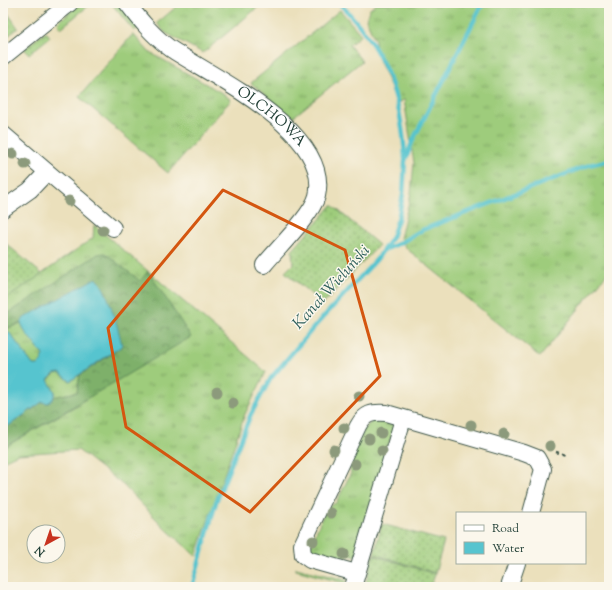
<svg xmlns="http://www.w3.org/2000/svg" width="612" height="590" font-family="'Sorts Mill Goudy',serif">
  <defs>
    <pattern id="grass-tufts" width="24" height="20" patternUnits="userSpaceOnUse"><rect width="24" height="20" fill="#9ecc7b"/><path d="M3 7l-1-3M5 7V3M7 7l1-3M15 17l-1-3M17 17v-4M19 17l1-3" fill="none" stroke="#80a766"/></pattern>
    <pattern id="forest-crowns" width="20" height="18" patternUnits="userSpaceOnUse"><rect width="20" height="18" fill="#7eb06b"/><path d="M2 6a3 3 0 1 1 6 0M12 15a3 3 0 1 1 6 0" fill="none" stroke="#679059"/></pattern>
    <pattern id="garden-dots" width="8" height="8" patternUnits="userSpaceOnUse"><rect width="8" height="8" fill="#9ecc7b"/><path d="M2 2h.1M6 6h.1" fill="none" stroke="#80a766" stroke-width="1.8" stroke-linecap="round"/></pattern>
  </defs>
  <rect width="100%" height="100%" fill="#fbf7ec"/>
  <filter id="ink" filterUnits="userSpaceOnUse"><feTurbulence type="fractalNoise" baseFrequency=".025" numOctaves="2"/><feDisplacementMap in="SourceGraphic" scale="8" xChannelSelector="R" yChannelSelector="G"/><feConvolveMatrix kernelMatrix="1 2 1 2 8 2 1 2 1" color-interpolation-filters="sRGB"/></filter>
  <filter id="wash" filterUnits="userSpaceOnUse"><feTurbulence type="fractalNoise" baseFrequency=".012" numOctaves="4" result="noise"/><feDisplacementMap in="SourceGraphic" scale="16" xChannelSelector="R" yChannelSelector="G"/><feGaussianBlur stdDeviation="0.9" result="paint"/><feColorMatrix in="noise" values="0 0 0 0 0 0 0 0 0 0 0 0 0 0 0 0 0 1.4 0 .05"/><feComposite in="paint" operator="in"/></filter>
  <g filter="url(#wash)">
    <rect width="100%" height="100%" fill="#ebe0bc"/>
    <g fill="url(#grass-tufts)" stroke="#5e8458">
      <polygon points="81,3 92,3 61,28 58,24 59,21"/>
      <polygon points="111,3 121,3 140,26 134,31"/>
      <polygon points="181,3 263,3 203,53 164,32 157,23"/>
      <polygon points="377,3 609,3 609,271 540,357 407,249 400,238 411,193 414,163 404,99 401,102 396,101 376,52 375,40 366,19 369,10"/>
      <polygon points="340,10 361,35 349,45 362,61 292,118 251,83"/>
      <polygon points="44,33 47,33 50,37 29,54 24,49"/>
      <polygon points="133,34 149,52 222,93 231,100 168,173 79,97"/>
      <polygon points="94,225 266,372 245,414 196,556 166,529 123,485 78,450 18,454 3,461 3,448 79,404 149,272 140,282 105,253 3,317 3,301 93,238"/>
      <polygon points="21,323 25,331 43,355 42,361 38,365 33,365 9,332 4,330"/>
      <polygon points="58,372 70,381 80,375 77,392 53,397 55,392 48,380"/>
      <polygon points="374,418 391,422 394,427 356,556 348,554 344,564 313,553 310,547 326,508 336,503 351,473 348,462 364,430"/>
      <polygon points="296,568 346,580 347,587 344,587 344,583 296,570"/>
    </g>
    <polygon fill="url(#forest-crowns)" stroke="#4e7650" points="105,253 140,281 148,271 191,337 3,448 3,430 42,402 48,403 53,397 77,392 80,375 116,351 97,278 25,318 21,323 3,330 3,317 98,254"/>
    <g fill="url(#garden-dots)" stroke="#5e8458">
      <polygon points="3,6 18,28 3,40"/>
      <polygon points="332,205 379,245 323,304 285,272 293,264 292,251"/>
      <polygon points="3,241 42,274 3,301"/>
      <polygon points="382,524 444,541 435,573 374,554"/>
      <polygon points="373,555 435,574 431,587 365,586"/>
    </g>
    <path fill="#57c4cf" stroke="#3b8082" d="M 96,278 C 106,284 120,333 122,346 L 70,381 L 60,373 L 54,374 L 48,380 L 55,392 L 53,399 L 48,403 L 42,402 L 3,430 L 3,330 L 9,332 L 33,365 L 38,365 L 42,361 L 43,355 L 25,332 L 21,323 L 24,318 Z"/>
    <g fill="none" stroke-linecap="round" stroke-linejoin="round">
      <g stroke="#57c4cf" stroke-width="4.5">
        <path d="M 339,3 C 384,47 402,97 405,159"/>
        <polyline points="384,250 400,243 422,230 589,165 609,160"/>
        <polyline points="192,587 216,502 251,414 271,378 315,326 377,259 392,237 398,219 403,195 405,161 413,140 483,3"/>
      </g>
    </g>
  </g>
  <g filter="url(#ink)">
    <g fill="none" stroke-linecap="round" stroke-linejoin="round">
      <g stroke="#3e5548" stroke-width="18">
        <g id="minor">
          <path id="s1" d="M 127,3 C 140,20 153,36 171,49 C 213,77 332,132 317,196 C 312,215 277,249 264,265"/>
          <polyline points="3,57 70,3"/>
          <polyline points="3,134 113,228"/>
          <polyline points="3,209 30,190 47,172"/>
          <path d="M 356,573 L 310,560 L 303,555 L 302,545 L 358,426 C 365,413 372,412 386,413 L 524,453 L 537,458 L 543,469 L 531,513"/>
          <polyline points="353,587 403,419"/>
          <polyline points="509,587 517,563"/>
        </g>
      </g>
      <polyline stroke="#3e5548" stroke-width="2.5" stroke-dasharray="3 3" stroke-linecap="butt" points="556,452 566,455"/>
      <use href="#minor" stroke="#fff" stroke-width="16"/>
    </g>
    <g fill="#8c9a7b">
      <circle cx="13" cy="154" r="5.5"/>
      <circle cx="25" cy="164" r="5.5"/>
      <circle cx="69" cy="201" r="5.5"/>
      <circle cx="103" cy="230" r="5.5"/>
      <circle cx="217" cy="392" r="5.5"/>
      <circle cx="359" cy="396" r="5.5"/>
      <circle cx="233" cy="403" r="5.5"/>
      <circle cx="471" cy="425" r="5.5"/>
      <circle cx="344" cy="428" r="5.5"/>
      <circle cx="381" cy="433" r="5.5"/>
      <circle cx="504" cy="434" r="5.5"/>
      <circle cx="369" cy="439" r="5.5"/>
      <circle cx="550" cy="446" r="5.5"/>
      <circle cx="334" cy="450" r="5.5"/>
      <circle cx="382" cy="451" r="5.5"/>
      <circle cx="355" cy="464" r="5.5"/>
      <circle cx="331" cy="513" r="5.5"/>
      <circle cx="313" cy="541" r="5.5"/>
      <circle cx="344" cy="554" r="5.5"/>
    </g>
  </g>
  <path fill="none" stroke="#d45610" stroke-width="3" stroke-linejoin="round" d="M 223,190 L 345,250 L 380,376 L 250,512 L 126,427 L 108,328 Z"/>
  <g text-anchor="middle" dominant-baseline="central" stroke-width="3" stroke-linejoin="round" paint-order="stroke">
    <g font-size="15" fill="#1f3d34" stroke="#fbf7ec">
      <text stroke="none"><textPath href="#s1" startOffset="185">OLCHOWA</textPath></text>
    </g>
    <g font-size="16" font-style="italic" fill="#2d5f5b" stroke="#fbf7ec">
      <text transform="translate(332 288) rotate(-48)">Kanał Wieluński</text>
    </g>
  </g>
  <rect width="612" height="590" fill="none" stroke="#fbf7ec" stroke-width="16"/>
  <rect x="456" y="512" width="130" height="52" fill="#fbf7ec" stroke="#a3ada2"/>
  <rect x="464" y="525" width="20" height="6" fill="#ffffff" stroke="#a3ada2"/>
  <text x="492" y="532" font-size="12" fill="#1f3d34">Road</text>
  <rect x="464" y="542" width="20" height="12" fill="#57c4cf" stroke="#a3ada2"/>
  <text x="492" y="552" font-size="12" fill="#1f3d34">Water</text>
  <g transform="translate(46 544) rotate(220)"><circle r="19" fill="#fbf7ec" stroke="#a3ada2"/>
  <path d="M0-3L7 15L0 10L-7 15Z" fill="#c8321e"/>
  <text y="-6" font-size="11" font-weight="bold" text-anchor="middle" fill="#1f3d34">N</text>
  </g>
</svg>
